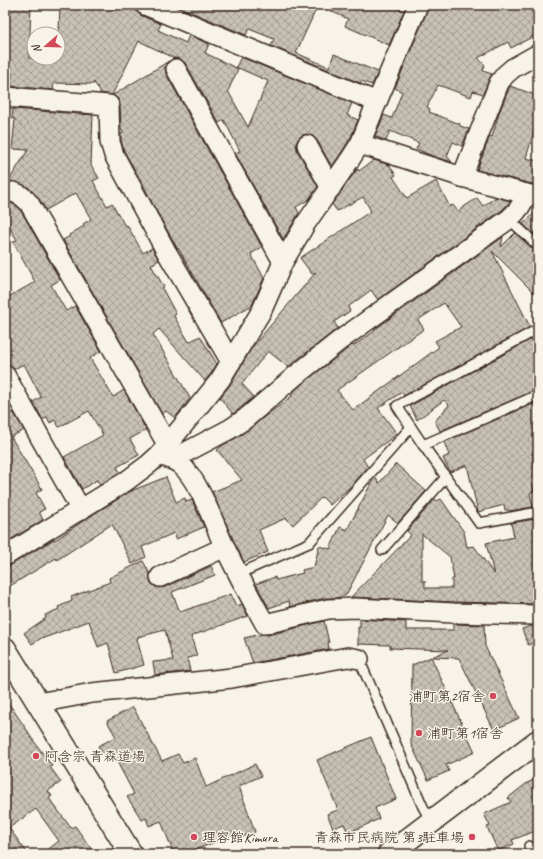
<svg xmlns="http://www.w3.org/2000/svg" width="543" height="859" font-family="Caveat,'Klee One',sans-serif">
  <defs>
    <pattern id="building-cross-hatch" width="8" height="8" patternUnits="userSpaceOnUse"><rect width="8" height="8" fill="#c8c1b6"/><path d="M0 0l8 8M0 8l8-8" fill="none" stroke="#a49d93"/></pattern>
  </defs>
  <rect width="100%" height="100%" fill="#f7f3e8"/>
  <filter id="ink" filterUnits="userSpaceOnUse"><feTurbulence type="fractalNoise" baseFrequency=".025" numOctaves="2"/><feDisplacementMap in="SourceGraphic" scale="8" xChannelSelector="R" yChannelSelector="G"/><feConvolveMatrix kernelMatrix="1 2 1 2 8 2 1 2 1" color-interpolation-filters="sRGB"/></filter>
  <g filter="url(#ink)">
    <g fill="url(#building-cross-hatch)" stroke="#3b2a1e" fill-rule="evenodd">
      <polygon points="5,5 31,5 29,58 58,58 60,5 134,5 136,11 140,15 161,24 158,30 186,43 189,35 209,44 205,53 238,69 228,91 248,127 268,81 236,67 241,57 352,103 347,115 358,120 350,139 332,167 317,140 313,136 307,134 302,135 298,139 296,144 297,150 318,187 308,200 296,207 299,213 284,238 283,239 235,153 240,151 224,120 219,123 186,64 182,60 177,58 172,59 174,58 139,41 112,95 101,93 94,82 94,84 54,83 53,90 11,86 12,72 5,71"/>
      <polygon points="174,5 390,5 404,11 389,45 345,26 348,19 318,5 296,53 329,67 334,54 378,72 372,85 361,81 360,83 271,46 274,39 249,29 246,35"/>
      <polygon points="429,5 528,5 538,24 538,34 511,48 508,42 478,58 485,65 483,71 492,74 489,79 483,94 473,91 471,97 438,85 427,107 430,109 429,112 460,124 460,126 469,129 462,146 453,142 447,156 452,162 435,157 416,149 419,143 390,131 386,141 375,136 384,115 392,118 402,92 395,88 428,9"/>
      <polygon points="169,61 166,64 165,68 166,74 262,247 251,254 264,278 252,305 221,323 178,248 177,249 176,246 152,203 144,186 124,151 121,140 121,134 123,133 121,129 120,104 118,99 113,95"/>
      <polygon points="510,86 538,96 538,118 526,158 538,161 538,185 528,183 477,170 490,136 492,137 499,113"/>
      <polygon points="13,109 93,115 91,165 99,178 93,181 107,206 112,203 125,226 127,225 143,253 152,248 159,260 151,265 164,287 162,288 176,314 174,316 189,342 200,336 217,364 211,374 205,381 159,329 153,334 190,398 175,418 166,411 162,414 63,240 70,236 69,235 84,226 83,224 91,219 76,193 46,210 37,196 28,187 16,182 8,182 28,150 12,149 15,119 12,118"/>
      <polygon points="374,160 389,165 396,175 393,177 407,198 436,181 450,207 453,205 457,210 458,211 477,198 483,206 496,197 510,201 509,203 502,210 378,300 371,290 348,307 350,311 334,322 338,328 288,367 268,351 242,384 254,397 233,414 220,398 229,386 253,346 316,272 312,274 300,258 371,211 363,197 337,211 332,204 355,172 358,169 359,171"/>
      <polygon points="10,203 15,205 20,209 60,280 51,285 66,311 75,306 101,351 90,358 113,397 124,390 146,430 130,439 139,455 117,467 120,472 100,485 97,480 82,489 64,457 103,435 89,411 59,427 55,420 50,423 47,417 43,420 33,402 41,397 24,364 14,369 11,366 7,364 5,361 5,299 35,282 13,242 17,240 8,225 6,205"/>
      <polygon points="538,210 538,238 523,224"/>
      <path d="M 515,233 L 534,250 L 538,252 L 538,297 L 492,251 L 530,327 L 404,396 L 402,392 L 378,408 L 397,434 L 363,459 L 368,467 L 353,484 L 330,505 L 322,497 L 293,525 L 286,518 L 259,530 L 268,552 L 244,562 L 235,544 L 212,492 L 242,480 L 217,450 L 223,445 L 236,438 L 252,427 L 268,414 L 292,396 L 291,394 L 302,384 L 346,350 L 352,345 L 353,346 L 375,331 L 374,330 L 503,237 L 501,247 ZM 444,303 L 461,327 L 435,341 L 439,347 L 353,410 L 337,390 L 424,329 L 418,320 Z"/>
      <polygon points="535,337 538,343 538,389 440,431 435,421 449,405 444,400 417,420 410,406"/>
      <polygon points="538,402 538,445 534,447 536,453 532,453 537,477 531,478 534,491 530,493 533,507 509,511 508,510 505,510 504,505 478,512 467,465 450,472 443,458 449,455 444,442"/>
      <polygon points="13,412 24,430 11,437 42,489 36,493 45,509 39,512 43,520 5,543 5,416"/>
      <polygon points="396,464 426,491 398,523 388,515 346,595 337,598 325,598 290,607 289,601 269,608 256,584 275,577 276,580 303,573 302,570 314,567 319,546 330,549 340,527 347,530 373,480 375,477 379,483"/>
      <polygon points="166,477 176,502 185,498 186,502 192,500 204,527 176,539 174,533 142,547 146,557 132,564 112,524 57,560 56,558 5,589 5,567 11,565 54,539 55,540 89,517 131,491"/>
      <path d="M 435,499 L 437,501 L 441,499 L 464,532 L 467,547 L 474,546 L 494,574 L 486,543 L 514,537 L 511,523 L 535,519 L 538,533 L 538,604 L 454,602 L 351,597 L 411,535 L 407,531 ZM 422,534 L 450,557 L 454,579 L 452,579 L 452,588 L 425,588 L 425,581 L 422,581 Z"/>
      <polygon points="143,561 150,574 150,582 154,586 159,588 165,587 211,566 215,575 172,592 180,612 231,594 236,606 242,604 248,616 191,636 197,656 187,658 190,671 155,675 153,662 173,660 165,630 138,637 138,638 137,639 144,665 116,673 108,643 98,647 89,621 44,638 43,637 32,644 24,633 46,618 45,615 59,609 58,607 72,601 71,597 110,582 109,578"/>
      <polygon points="360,619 406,622 406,630 453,630 453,624 484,625 485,646 519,718 494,730 459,658 432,657 448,650 390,648 390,645 358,644 358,627 360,628"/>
      <polygon points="324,621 329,643 328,643 329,649 253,663 244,638 262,634 268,635"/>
      <polygon points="531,626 538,626 538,641 528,645 522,629"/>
      <polygon points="431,657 475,752 446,765 449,771 428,780 411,744 412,665"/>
      <polygon points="5,698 29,733 28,733 52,766 50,767 61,782 48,791 52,796 49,798 71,828 75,826 95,854 42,854 59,841 36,809 9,828 28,854 5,854"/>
      <polygon points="133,707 162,761 178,754 183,763 195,758 206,787 255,764 261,776 239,786 255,832 240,838 238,833 185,854 174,854 161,821 149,826 146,818 142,820 127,797 134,794 114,756 106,761 98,746 116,737 107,721"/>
      <polygon points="371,737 396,799 375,808 379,819 348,833 344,824 333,828 327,814 338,810 317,760"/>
      <polygon points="538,778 538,830 512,840 514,844 498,851 487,827 490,826 484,814 511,802 508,798 527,783"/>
    </g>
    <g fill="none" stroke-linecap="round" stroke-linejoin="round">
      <g stroke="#3b2a1e" stroke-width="12">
        <g id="lane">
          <polyline points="509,219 538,246"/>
          <polyline points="411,427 423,445 538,395"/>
          <polyline points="423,445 479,523 538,512"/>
          <polyline points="382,550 446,477"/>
          <polyline points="238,574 309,543 411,427 397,406 538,329"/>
          <polyline points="359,659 423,807 431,821"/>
          <polyline points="529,846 532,854"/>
        </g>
      </g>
      <g stroke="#3b2a1e" stroke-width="22">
        <g id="street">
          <polyline points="145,5 377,102"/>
          <polyline points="176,69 283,262"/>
          <polyline points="5,97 109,105 110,142 114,155 166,251 231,362"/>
          <polyline points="360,144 462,177 526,194 538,196"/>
          <polyline points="307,145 331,188"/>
          <polyline points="462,177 499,83 505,75 513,68 538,54"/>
          <path d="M 13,192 C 20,194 24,197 29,203 L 167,444"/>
          <polyline points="5,375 81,510"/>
          <path d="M 159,455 C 167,458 174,459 181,465 C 200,482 214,524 225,548 C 238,574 251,599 265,624 L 328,609 L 355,608 L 454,613 L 538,615"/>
          <path d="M 173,459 L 230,429 L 245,419 L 295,376 L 339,341 L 509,219 C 517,212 523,205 526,194"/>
          <polyline points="5,556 125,482 149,464 159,455 220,380 262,310 283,262 306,223 349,161 360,144 377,102 418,5"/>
          <polyline points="160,577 225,547"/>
          <polyline points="38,703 92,693 232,678 348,657 359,659"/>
        </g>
      </g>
      <g stroke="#3b2a1e" stroke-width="25">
        <g id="secondary">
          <polyline points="5,649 131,854"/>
          <polyline points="389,854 538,741"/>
        </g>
      </g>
      <use href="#lane" stroke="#f7f3e8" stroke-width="9"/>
      <use href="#street" stroke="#f7f3e8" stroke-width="19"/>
      <use href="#secondary" stroke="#f7f3e8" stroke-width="22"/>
    </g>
  </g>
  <g fill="#d1495b" stroke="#f7f3e8" stroke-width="1.5">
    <circle cx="493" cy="696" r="4"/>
    <circle cx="419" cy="733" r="4"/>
    <circle cx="36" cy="756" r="4"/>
    <circle cx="194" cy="837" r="4"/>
    <circle cx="472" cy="837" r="4"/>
  </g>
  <g text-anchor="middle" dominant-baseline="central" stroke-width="3" stroke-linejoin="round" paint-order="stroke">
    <g font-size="14" fill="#3b2a1e" stroke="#f7f3e8" text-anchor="start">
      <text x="485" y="696" text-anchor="end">浦町第2宿舎</text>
      <text x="427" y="733">浦町第1宿舎</text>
      <text x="44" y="756">阿含宗 青森道場</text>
      <text x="202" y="837">理容館Kimura</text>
      <text x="464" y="837" text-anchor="end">青森市民病院 第3駐車場</text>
    </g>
  </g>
  <rect width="543" height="859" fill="none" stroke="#f7f3e8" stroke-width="20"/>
  <rect x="10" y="10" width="523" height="839" fill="none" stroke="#3b2a1e" stroke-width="1.5" filter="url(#ink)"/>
  <g transform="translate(46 46) rotate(250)"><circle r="19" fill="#f7f3e8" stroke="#aca397"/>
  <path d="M0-3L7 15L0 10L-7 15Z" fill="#d1495b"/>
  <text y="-6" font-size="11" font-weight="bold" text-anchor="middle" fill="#3b2a1e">N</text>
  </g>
</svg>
